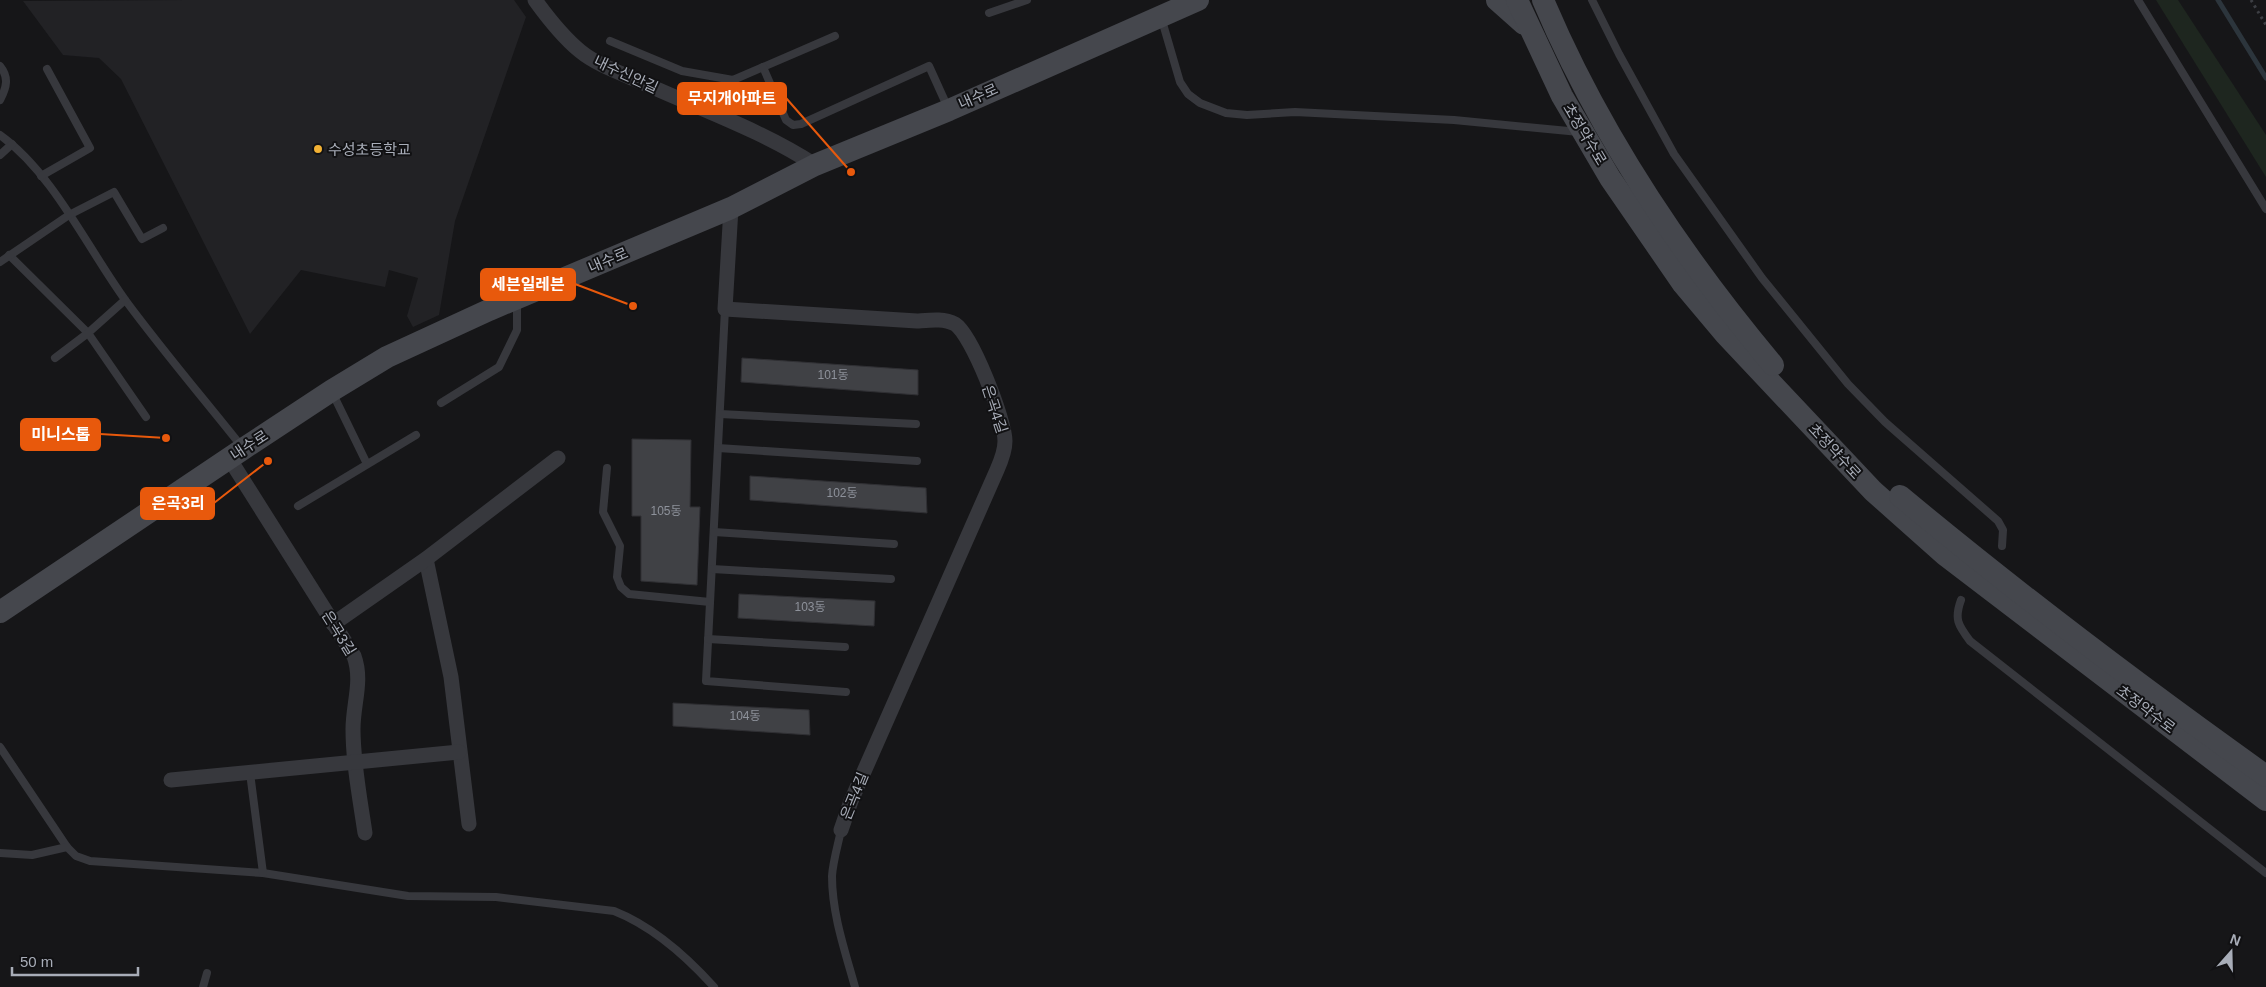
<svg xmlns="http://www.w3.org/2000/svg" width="2266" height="987" font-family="Arial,'Noto Sans KR',sans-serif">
  <rect width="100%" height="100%" fill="#161618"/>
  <polygon fill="#222225" points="187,0 514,0 526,17 455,221 439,315 413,327 407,316 418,278 389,270 385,287 301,270 250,334 121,79 99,58 63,55 23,1"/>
  <polygon fill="#1e261f" points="2156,0 2178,0 2266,135 2266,177"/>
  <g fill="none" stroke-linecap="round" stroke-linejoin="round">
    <polyline stroke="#2c353c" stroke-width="5" points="2218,0 2266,78"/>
  </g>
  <g fill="#404145" stroke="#303034">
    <polygon points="742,358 918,370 918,395 741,382"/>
    <polygon points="632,439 691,440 690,507 700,507 697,585 641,581 641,516 632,516"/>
    <polygon points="750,476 926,488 927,513 750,500"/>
    <polygon points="739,594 875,601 874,626 738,618"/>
    <polygon points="673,703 809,710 810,735 673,726"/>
  </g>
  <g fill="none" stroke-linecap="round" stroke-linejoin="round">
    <polyline stroke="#3d3f44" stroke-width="3" stroke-dasharray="2.5 4" stroke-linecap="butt" points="2251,0 2266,25"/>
    <g stroke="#37383d" stroke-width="8">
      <polyline points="1592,0 1619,54 1674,154 1762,278 1848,384 1885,422 1998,521 2003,530 2002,546"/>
      <polyline points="2138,0 2266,209"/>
      <polyline points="989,13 1027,0"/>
      <polyline points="1161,17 1180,82 1188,94 1200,103 1226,113 1247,115 1295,112 1454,120 1579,132"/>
      <polyline points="610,41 682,71 733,80 835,36"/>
      <path d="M 0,66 C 9,77 7,87 0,100"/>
      <polyline points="763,67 786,120 793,125 801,124 929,66 948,108"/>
      <path d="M 0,135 C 53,173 88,249 126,301 C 163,351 203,398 242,447"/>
      <polyline points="0,155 12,144"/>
      <polyline points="41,176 90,148 47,69"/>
      <polyline points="9,255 88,333 146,417"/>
      <polyline points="0,262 69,215 114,192 142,239 163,228"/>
      <polyline points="725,309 706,681 846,692"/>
      <polyline points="55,358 88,333 125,300"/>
      <polyline points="332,392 367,464"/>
      <polyline points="441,403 499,367 517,330 517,300"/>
      <polyline points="720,414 916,424"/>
      <polyline points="718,448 917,461"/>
      <polyline points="607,468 603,512 620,546 617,577 621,587 629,594 710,602"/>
      <polyline points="298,506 416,435"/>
      <polyline points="714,532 894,544"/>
      <polyline points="712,569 891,579"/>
      <path d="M 1961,600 C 1954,619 1958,625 1970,641 L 2266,873"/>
      <polyline points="708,639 845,647"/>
      <path d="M 0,747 L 67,847 L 76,856 L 90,861 L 263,873 L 408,896 L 496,897 L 614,911 C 652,926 687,957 714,987"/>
      <polyline points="250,773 263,873"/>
      <path d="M 841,830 C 838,845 833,861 832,876 C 832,914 845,951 855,987"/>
      <polyline points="0,853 32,855 67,847"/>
      <polyline points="203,987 207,973"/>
    </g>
    <g stroke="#37383d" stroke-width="15">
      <path d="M 535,0 C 548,18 563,37 580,51 C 597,65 621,73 641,82 C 700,109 761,130 815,165"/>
      <path d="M 731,208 L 725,309 L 917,321 C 930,320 944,318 955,324 C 972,335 1005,420 1005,441 C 1005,451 1001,461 997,470 L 851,801 L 841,830"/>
      <path d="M 229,458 L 354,656 C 363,681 353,703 353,729 C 353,763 360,799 365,833"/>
      <polyline points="426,559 451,677 469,824"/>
      <polyline points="333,624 426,559 558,458"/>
      <polyline points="171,780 459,752"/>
    </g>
    <g stroke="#45474d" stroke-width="22">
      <polyline points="1497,0 1524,24"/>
      <polyline points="1517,0 1562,96 1610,178 1683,284 1725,334 1873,491 1945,555 2266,800"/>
      <path d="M 1543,0 C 1599,133 1681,255 1773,365"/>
      <path d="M 1900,496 C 2018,594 2141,687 2266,776"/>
      <polyline points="0,612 243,449 331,391 387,357 489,310 731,208 815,165 949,110 1198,0"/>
    </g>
  </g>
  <circle fill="#f2b134" stroke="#111113" stroke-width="2" cx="318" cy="149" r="5"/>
  <g text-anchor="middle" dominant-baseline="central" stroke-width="4" stroke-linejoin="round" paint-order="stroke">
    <g font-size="12" fill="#8e929b">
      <text x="833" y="375">101동</text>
      <text x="842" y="493">102동</text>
      <text x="666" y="511">105동</text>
      <text x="810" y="607">103동</text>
      <text x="745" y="716">104동</text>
    </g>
    <g font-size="15" fill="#a8adb8" stroke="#111113">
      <text transform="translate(626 74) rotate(25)">내수신안길</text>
      <text transform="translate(978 96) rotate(-24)">내수로</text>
      <text transform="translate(1585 134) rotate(59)">초정약수로</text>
      <text transform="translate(608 260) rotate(-23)">내수로</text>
      <text transform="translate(995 409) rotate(72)">은곡4길</text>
      <text transform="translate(249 445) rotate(-33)">내수로</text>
      <text transform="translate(1835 451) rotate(47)">초정약수로</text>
      <text transform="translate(339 633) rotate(58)">은곡3길</text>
      <text transform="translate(2146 709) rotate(37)">초정약수로</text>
      <text transform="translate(854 796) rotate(-68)">은곡4길</text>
    </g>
    <g font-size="15" fill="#a8adb8" stroke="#111113" text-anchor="start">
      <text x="328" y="149">수성초등학교</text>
    </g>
  </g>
  <path fill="none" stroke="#e8590c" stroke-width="2" d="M851 172L786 98M633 306L575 284M166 438L100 434M268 461L214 503"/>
  <g fill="#e8590c" stroke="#111113" stroke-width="2">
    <circle cx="851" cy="172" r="5"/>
    <circle cx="633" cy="306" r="5"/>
    <circle cx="166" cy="438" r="5"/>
    <circle cx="268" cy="461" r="5"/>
  </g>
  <g fill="#e8590c" stroke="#e8590c" stroke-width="2">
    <rect x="678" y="83" width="108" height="31" rx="5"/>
    <rect x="481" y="269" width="94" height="31" rx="5"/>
    <rect x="21" y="419" width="79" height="31" rx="5"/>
    <rect x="141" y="488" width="73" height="31" rx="5"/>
  </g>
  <g font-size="16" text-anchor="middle" font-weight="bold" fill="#fff">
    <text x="732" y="104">무지개아파트</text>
    <text x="528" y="290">세븐일레븐</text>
    <text x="61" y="440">미니스톱</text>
    <text x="178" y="509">은곡3리</text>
  </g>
  <g transform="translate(2231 952) rotate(20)" stroke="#111113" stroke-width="4" paint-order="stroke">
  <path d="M0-4L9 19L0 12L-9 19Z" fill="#a8adb8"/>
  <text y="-8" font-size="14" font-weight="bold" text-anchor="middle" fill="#a8adb8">N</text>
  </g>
  <path d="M12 967v8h126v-8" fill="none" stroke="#a8adb8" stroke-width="2.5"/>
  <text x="20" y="967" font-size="15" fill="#a8adb8" stroke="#111113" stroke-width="4" paint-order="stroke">50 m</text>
</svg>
